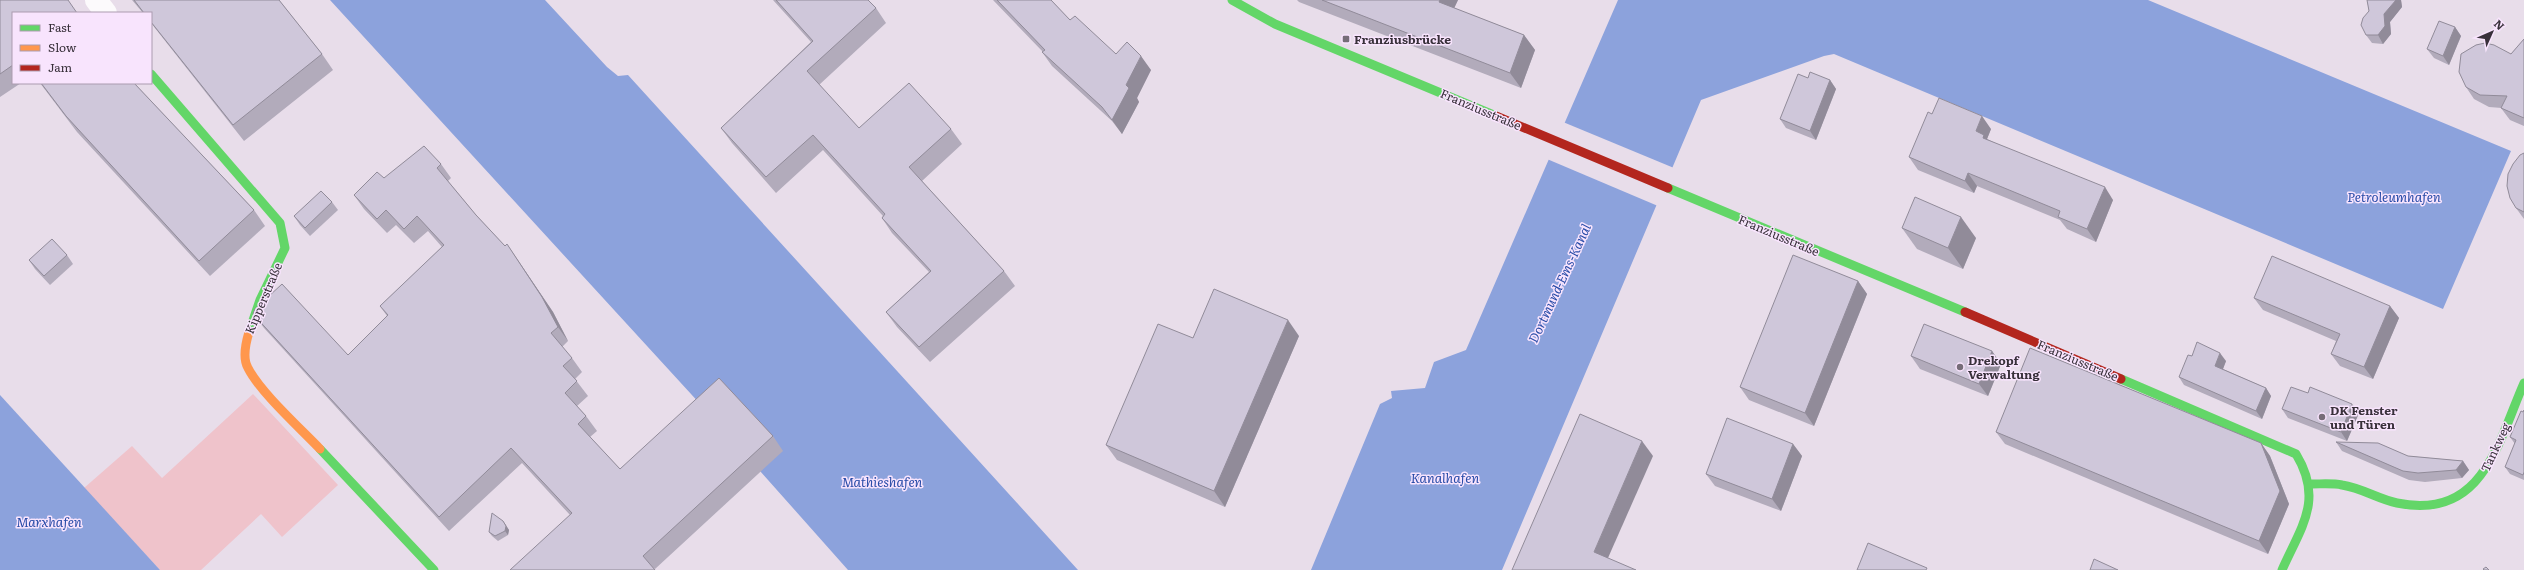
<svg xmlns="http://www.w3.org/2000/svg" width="2524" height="570" font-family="Literata,serif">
  <rect width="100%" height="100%" fill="#e8ddea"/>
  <polygon fill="#efc3cb" points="253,394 338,485 282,537 261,514 201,570 160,570 84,488 132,446 162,478"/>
  <g fill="#8ca2dc">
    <polygon points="330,0 545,0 607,67 618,76 628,75 1078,570 848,570 713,418"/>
    <polygon points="1618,0 2148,0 2511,151 2443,309 1834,54 1824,56 1701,100 1502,570 1311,570 1380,404 1392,398 1391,391 1425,388 1434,362 1466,350"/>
    <polygon points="0,395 160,570 0,570"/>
  </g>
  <polygon fill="#e8ddea" points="1563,122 1674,168 1658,206 1547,159"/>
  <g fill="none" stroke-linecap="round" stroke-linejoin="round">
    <polyline stroke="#fcfafc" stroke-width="22" points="96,0 106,13"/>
    <g stroke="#63d668" stroke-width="9">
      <polyline points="1232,0 1275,24 1496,116"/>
      <polyline points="151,74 280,223 285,248 260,300 249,332"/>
      <polyline points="1668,188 1965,312"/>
      <path d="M 2121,379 L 2296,454 C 2324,500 2301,527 2282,570"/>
      <polyline points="320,449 434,570"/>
      <path d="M 2312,484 C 2322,484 2333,483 2342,485 C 2362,488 2378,499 2397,503 C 2483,521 2498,442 2524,383"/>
    </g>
    <path stroke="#ff974d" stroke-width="9" d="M 249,332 C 246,342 242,358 248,368 C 260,392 300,428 320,449"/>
    <g stroke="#b3261e" stroke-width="9">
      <polyline points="1496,116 1668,188"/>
      <polyline points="1965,312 2121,379"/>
    </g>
  </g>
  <g fill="#b2abbb">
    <polygon points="0,0 13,13 13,83 21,83 0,97"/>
    <polygon points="132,0 279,0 322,54 333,70 244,141 151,23 151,13 143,13"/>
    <polygon points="773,0 868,0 876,8 886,23 819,85 859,128 951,129 962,144 922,181 1004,271 1015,286 930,362 897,327 886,312 929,272 892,233 882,218 883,216 823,150 776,193 732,143 721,128 811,42"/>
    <polygon points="993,0 1051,0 1070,20 1116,54 1151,70 1137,98 1139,102 1122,134 1112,121 1052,66 1042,52 1043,52"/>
    <polygon points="1297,0 1458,0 1454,8 1524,35 1535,50 1521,88 1299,2"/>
    <polygon points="2367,0 2401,0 2402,7 2390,22 2391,34 2383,44 2372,43 2366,35 2369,11"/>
    <polygon points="2455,27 2461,36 2449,65 2434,58 2427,49"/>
    <polygon points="2524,39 2524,126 2510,120 2501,108 2502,108 2489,107 2474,99 2466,87 2511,54"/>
    <polygon points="1808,78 1830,80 1836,89 1816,140 1786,128 1780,119"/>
    <polygon points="40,83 134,83 254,210 265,226 210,276 77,132"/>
    <polygon points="1932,114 1991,129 1987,139 2113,200 2096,242 2067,229 2060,220 1977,186 1974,193 1918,170 1909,157"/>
    <polygon points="2524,153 2524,219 2516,208"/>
    <polygon points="441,164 451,178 448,181 476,215 517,259 553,312 568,341 562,347 572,358 582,372 575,379 588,396 577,406 586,416 597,431 590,437 620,469 773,436 783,451 655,569 570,515 522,463 449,531 264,328 253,314 348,355 387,316 380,306 442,247 428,231 414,243 396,225 387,233 364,209 354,195 384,178"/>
    <polygon points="332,202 338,210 310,236 300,225 294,216"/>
    <polygon points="1902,228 1976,238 1963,269 1917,249"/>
    <polygon points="67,255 73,264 50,285 35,269 29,260"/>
    <polygon points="1858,281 1867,294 1814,426 1749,400 1740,387"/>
    <polygon points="2254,298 2390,306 2399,318 2373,379 2340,366 2331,354 2336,341 2263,310"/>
    <polygon points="1299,336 1225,507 1117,460 1106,445 1193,338"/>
    <polygon points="1992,351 2001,364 1988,396 1920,369 1911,356"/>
    <polygon points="2192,356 2226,361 2223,369 2266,388 2271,396 2262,419 2184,385 2179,377"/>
    <polygon points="2282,409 2359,413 2347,441 2288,418"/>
    <polygon points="2524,410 2524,480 2510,474 2505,467 2515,444 2510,437"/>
    <polygon points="1996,432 2261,443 2270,456 2289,504 2268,554 2005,444"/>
    <polygon points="2336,442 2408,456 2463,461 2469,470 2462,478 2425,482 2409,480 2342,451"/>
    <polygon points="1793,444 1802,456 1781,511 1715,486 1706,474"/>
    <polygon points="503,521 509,530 508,535 498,541 492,536 489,532"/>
  </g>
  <g fill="#918b99">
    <polygon points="1440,0 1458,0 1450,17 1439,2"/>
    <polygon points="2396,0 2401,0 2402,7 2390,22 2391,34 2383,44 2378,35 2384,14"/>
    <polygon points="2455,27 2461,36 2449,65 2443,56"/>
    <polygon points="1524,35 1535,50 1521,88 1510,73"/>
    <polygon points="1141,56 1151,70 1137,98 1139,102 1122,134 1112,120 1126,85"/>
    <polygon points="1830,80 1836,89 1816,140 1810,131"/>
    <polygon points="1982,116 1991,129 1987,139 1993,148 1976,131"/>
    <polygon points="1968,173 1977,186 1974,193 1965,181"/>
    <polygon points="2105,187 2113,200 2096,242 2087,229"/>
    <polygon points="1961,217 1976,238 1963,269 1948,248"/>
    <polygon points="507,244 553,312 568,341 558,327"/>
    <polygon points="1858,281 1867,294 1814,426 1805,413"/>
    <polygon points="2390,306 2399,318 2373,379 2364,367"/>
    <polygon points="1288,320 1299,336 1225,507 1214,491"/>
    <polygon points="1992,351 2001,364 1988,396 1979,384"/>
    <polygon points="2220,353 2226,361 2221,374 2215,366"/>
    <polygon points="2266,388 2271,396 2262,419 2256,411"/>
    <polygon points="2352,404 2359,413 2347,441 2341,432"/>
    <polygon points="1642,441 1653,456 1604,567 1594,552"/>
    <polygon points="2261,443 2270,456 2289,504 2268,554 2259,541"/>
    <polygon points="1793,444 1802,456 1781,511 1772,499"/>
    <polygon points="2463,461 2469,470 2462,478 2456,470"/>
    <polygon points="503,521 509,530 508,535 505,531"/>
  </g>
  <g fill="#cfc7da" stroke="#918b99">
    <polygon points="0,0 68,0 77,13 13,13 13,65 0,74"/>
    <polygon points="134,0 279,0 322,54 233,125 151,22 151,13 144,13"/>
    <polygon points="776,0 868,0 876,8 807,71 859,128 909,83 951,129 909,167 1004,271 919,347 886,312 931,271 882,218 885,214 813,135 766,177 721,128 813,41"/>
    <polygon points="997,0 1051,0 1070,20 1075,16 1116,54 1127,42 1141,56 1126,85 1129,88 1112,120 1102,107 1042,52 1045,50"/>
    <polygon points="1322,0 1440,0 1439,2 1524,35 1510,73"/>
    <polygon points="2367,0 2396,0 2384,14 2385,26 2378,35 2366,35 2361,25 2363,18 2369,11"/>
    <polygon points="2439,21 2455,27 2443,56 2427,49"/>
    <polygon points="2524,39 2524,118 2501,108 2507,96 2480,95 2466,87 2459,72 2461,54 2476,45 2485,43 2494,45 2511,54"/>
    <polygon points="1810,72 1830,80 1810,131 1780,119 1798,74 1808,78"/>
    <polygon points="41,83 134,83 254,210 199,261 66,116"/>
    <polygon points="1939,98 1982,116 1976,131 1984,135 1983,138 2105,187 2087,229 2058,217 2060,211 1968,173 1965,181 1909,157 1928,112 1932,114"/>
    <polygon points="424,146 441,164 437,168 476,215 505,246 507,244 542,297 558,327 551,333 572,358 563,366 577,381 565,393 586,416 578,424 620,469 719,378 773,436 643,556 655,570 510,570 572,513 511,448 439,517 253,314 255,309 282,284 348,355 388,315 380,306 444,245 417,216 404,229 386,210 377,219 354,195 377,172 384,178"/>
    <polygon points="2524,153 2524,212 2516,208 2510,198 2507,186 2508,174 2513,164 2520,155"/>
    <polygon points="321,191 332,202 305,228 294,216"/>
    <polygon points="1915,197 1961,217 1948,248 1902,228"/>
    <polygon points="52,239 67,255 44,276 29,260"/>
    <polygon points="1793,255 1858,281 1805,413 1740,387"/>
    <polygon points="2272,256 2390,306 2364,367 2331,354 2340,334 2254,298"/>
    <polygon points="1214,289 1288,320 1214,491 1106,445 1158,324 1193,338"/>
    <polygon points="1924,324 1992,351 1979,384 1911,356"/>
    <polygon points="2197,342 2220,353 2215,366 2266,388 2256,411 2179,377 2188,355 2192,356"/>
    <polygon points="2030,348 2261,443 2280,491 2259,541 1996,432"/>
    <polygon points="2291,387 2308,393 2310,387 2352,404 2341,432 2282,409"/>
    <polygon points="2524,410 2524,472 2523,475 2505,467 2516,440 2510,437 2521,411 2523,412"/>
    <polygon points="1580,414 1642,441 1594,552 1636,570 1512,570"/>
    <polygon points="1727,418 1793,444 1772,499 1706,474"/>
    <polygon points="2336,442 2378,443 2408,456 2463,461 2456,470 2418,473 2403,471"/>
    <polygon points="492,513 503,521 506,526 505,531 495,536 489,532"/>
    <polygon points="1868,543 1927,568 1926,570 1857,570"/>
    <polygon points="2094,559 2118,570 2090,570"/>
    <polygon points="2486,567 2489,570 2484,570 2483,569"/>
  </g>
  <g fill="#766d78" stroke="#f8e4fd" stroke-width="1.5">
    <rect x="1342" y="35" width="8" height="8" rx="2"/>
    <circle cx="1960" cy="367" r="4"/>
    <circle cx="2322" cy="417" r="4"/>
  </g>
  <g text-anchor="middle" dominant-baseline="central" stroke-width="3" stroke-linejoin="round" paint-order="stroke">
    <g font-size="12" font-weight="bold" fill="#38303a" stroke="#f8e4fd" text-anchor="start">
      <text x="1354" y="39">Franziusbrücke</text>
      <text x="1968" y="360">Drekopf<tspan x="1968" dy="14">Verwaltung</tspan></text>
      <text x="2330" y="410">DK Fenster<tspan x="2330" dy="14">und Türen</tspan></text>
    </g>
    <g font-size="12" fill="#38303a" stroke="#f8e4fd">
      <text transform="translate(1481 109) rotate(23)">Franziusstraße</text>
      <text transform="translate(1779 235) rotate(23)">Franziusstraße</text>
      <text transform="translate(263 298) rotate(-67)">Kipperstraße</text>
      <text transform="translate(2078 360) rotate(23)">Franziusstraße</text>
      <text transform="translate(2495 447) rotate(-65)">Tankweg</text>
    </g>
    <g font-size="13" font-style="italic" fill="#274ba7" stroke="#f8e4fd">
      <text x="2394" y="196">Petroleumhafen</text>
      <text transform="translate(1559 283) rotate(-65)">Dortmund-Ems-Kanal</text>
      <text x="1445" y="477">Kanalhafen</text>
      <text x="882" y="481">Mathieshafen</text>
      <text x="49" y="521">Marxhafen</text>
    </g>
  </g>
  <rect x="12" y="12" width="140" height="72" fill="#f8e4fd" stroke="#ab9caf"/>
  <rect x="20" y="25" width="20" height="6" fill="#63d668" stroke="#ab9caf"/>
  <text x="48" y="32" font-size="12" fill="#38303a">Fast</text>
  <rect x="20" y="45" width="20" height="6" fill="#ff974d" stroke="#ab9caf"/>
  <text x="48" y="52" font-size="12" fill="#38303a">Slow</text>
  <rect x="20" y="65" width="20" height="6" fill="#b3261e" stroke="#ab9caf"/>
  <text x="48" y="72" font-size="12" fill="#38303a">Jam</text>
  <g transform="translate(2492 32) rotate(45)" stroke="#f8e4fd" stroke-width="3" paint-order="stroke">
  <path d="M0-3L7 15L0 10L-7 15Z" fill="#38303a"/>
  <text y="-6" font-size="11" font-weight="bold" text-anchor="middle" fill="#38303a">N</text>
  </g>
</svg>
